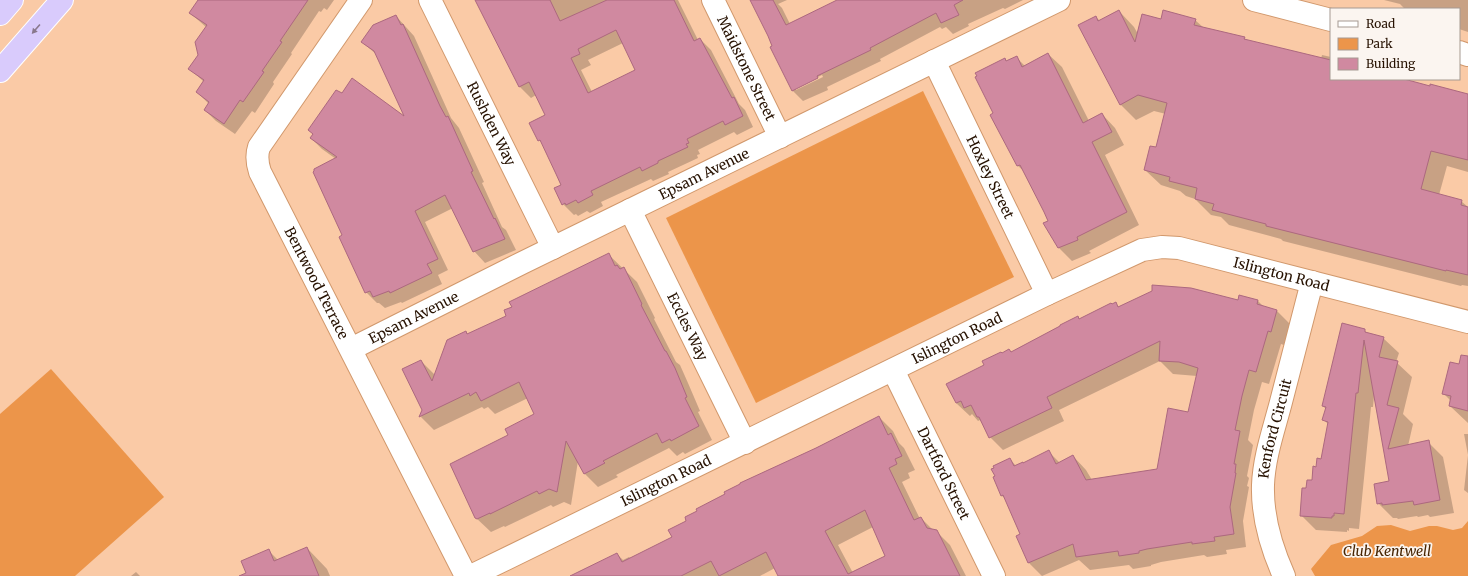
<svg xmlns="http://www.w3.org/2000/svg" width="1468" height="576" font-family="Merriweather,serif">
  <rect width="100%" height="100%" fill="#facaa6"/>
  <g fill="#ec954a">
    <polygon points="923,91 1014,277 756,403 666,218"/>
    <polygon points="51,369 164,497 75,576 0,576 0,414"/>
    <polygon points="1468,521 1468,576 1315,576 1311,569 1331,545 1362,536 1377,526 1391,525 1410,531 1429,526 1437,526 1453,530 1462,528"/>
  </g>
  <g fill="#0003" fill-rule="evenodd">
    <polygon points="199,0 334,0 327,10 324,8 321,12 319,11 291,53 292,54 273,82 274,84 255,113 252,111 235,134 216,121 205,110 209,104 197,92 204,82 190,69 199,55 206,27 190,13"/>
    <path d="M 477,0 L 678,0 L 698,40 L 700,39 L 711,50 L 739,104 L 745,110 L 753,127 L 737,135 L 734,132 L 698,150 L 700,154 L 697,155 L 698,158 L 668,172 L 669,174 L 653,181 L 651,179 L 601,202 L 603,206 L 590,213 L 587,211 L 578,216 L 576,214 L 574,215 L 563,204 L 562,185 L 543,144 L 539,140 L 546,115 L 536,95 L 531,98 L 519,86 ZM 623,43 L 637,71 L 592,92 L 581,70 L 591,65 L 588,60 Z"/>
    <path d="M 756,0 L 787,0 L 778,4 L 782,8 L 790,24 L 839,0 L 1023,0 L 1005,9 L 1003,8 L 968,24 L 969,26 L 953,34 L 946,27 L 942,29 L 940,27 L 880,59 L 881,61 L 827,87 L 828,90 L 803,101 L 792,90 L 773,46 ZM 822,75 L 823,77 L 796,90 L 796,88 Z"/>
    <polygon points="1384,0 1468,0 1468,32 1459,29 1459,9 1405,9 1400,4"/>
    <polygon points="1119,11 1134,27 1138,34 1162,20 1195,20 1204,28 1244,38 1247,41 1321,59 1322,55 1331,57 1331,79 1400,79 1430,87 1468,95 1468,172 1447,166 1439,195 1461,201 1468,207 1468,286 1462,285 1461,286 1283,241 1281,239 1229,225 1221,217 1211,215 1195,199 1186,196 1180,191 1161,185 1145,170 1157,148 1166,114 1154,111 1136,120 1120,104 1096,17 1100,21"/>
    <polygon points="396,16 414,36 451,118 459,128 484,182 482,183 502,227 506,230 516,250 485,263 474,251 453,208 425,222 448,270 438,275 442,284 402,303 401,302 385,308 379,303 377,303 366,292 343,236 336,159 322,149 311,138 313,134 309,130 407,119 377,55 362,42"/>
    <polygon points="1048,54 1062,67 1089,121 1102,114 1115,128 1124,145 1105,155 1139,225 1089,251 1091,253 1072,261 1059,248 1045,224 1049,221 1025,172 1018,166 994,114 1005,59 1007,62 1016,57 1025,66"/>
    <polygon points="609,255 637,282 655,318 654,319 676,362 680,365 688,383 700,411 698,412 712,440 685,454 683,452 677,456 669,448 616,475 618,477 598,487 584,473 578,461 571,505 564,502 553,507 551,505 505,527 504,526 491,532 475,517 536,415 528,398 495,414 488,407 484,409 482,407 434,430 421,417 423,410 421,361 435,375 466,332 468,335 508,316 513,307"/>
    <polygon points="1238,301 1258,301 1264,307 1277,311 1290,324 1284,345 1281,344 1269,384 1262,382 1254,410 1248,440 1253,445 1247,476 1249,478 1247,486 1249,487 1243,521 1246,547 1226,550 1227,554 1207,557 1204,555 1161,562 1151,565 1151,566 1133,569 1129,565 1090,570 1079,560 1042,576 1029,563 1021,535 1006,499 1002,496 994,477 1010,459 1016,466 1023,464 1049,452 1060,463 1073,456 1086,470 1092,480 1158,470 1189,414 1197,376 1173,374 1160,361 1059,410 1064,421 1003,450 990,437 980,420 978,421 972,414 970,416 956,403 986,365 1002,354 1009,350 1012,352 1078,317 1080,320 1115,304 1119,307"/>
    <polygon points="1364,330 1367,333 1383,338 1399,353 1396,362 1412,377 1403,414 1413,424 1408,446 1428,442 1443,457 1454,513 1430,517 1428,515 1418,517 1417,516 1398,519 1397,518 1393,518 1378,503 1390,482 1374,396 1373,407 1371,407 1359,529 1349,528 1349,531 1347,530 1347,532 1316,530 1301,515 1307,489 1313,481 1321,460 1329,425 1324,420 1326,409 1323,406"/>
    <polygon points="1468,368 1468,423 1450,406 1451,401 1443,393"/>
    <path d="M 879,417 L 893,431 L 899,443 L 904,448 L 915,470 L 908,473 L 910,478 L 902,482 L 920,519 L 921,518 L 933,530 L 936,531 L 950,545 L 966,576 L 779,576 L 775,568 L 760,576 L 573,576 L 617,554 L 623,560 L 629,557 L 631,559 L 673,537 L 687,521 L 816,448 ZM 873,527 L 886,556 L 853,573 L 838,545 Z"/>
    <polygon points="1464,434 1468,434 1468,493 1464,490 1468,455"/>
    <polygon points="307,548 327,569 330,576 241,576 248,573 269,551 278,560"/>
    <polygon points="136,572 140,576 131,576"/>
  </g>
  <g fill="#d089a0" stroke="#ac687f" fill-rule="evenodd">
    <polygon points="198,0 308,0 280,41 282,42 262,71 264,72 243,102 240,100 224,124 204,110 209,102 196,92 204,80 188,69 198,55 195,42 207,25 189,13"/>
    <path d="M 475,0 L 550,0 L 560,21 L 607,0 L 674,0 L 694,41 L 700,38 L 732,98 L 734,97 L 743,116 L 725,125 L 723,121 L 687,139 L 689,143 L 686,144 L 688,147 L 658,161 L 658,163 L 642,171 L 640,167 L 591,191 L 593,195 L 578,203 L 576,200 L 566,205 L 565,203 L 562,205 L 554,188 L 561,185 L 556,174 L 540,140 L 538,141 L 529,123 L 545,115 L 529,82 L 519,87 ZM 616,30 L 635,70 L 588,93 L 571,58 L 580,54 L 578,49 Z"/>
    <polygon points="750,0 773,0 786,25 837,0 963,0 954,5 959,15 941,23 936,13 870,48 871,50 817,76 818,78 792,91 770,47 772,46 768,36"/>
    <polygon points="1119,10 1135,42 1142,14 1161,19 1163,10 1196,19 1194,25 1245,37 1244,39 1331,60 1331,79 1404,79 1430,86 1430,84 1468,94 1468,160 1431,151 1421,189 1462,200 1461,205 1468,207 1468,275 1446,270 1446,271 1266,226 1266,224 1212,210 1214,204 1195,199 1197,188 1169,181 1170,177 1144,170 1150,146 1156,147 1167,103 1138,95 1120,105 1078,25 1096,16 1098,21"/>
    <polygon points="396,15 401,25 403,24 440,106 446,117 448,116 473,171 471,172 494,219 495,218 505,239 473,252 445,195 415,211 438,259 427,264 432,273 390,293 389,291 373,297 370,291 365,293 339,237 342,235 313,172 314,171 314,169 337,157 310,138 313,134 308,130 336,90 342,93 352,78 404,116 374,51 361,42 373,25"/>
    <polygon points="1048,53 1083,123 1102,113 1112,132 1092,142 1127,212 1077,237 1078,240 1058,248 1043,223 1048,221 1044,212 1020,165 1017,166 990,115 993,113 975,77 977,76 975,73 1005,58 1006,61 1017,56 1022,67"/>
    <polygon points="609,253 615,266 617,265 620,269 624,267 642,304 641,305 665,351 666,351 675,368 687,397 685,398 699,426 671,441 670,439 662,443 657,433 603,461 605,463 584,474 566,441 557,492 549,489 539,494 537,491 490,514 490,513 477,519 475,518 450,464 508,435 505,429 534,414 519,382 481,401 476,392 470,396 469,393 419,417 422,410 402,369 421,360 432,381 447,340 466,331 467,334 506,316 504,310 512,307 509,302"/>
    <polygon points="1152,285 1191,288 1238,300 1239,295 1258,300 1257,304 1277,310 1271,332 1268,331 1256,372 1249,370 1242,396 1235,430 1240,431 1234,464 1236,464 1235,473 1236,473 1230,507 1234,534 1214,537 1215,541 1192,544 1192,542 1147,549 1139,551 1139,553 1119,556 1118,551 1076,557 1073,544 1028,563 1016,536 1020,534 1003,495 1001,496 993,477 995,476 991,469 994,468 993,466 1010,458 1014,466 1023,462 1023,463 1049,450 1056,464 1073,455 1086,480 1157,469 1168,408 1188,412 1198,368 1179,362 1159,361 1160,341 1047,397 1052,408 989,438 979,417 977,417 971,405 964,408 961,401 956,403 946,384 984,365 982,361 1001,352 1002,353 1009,349 1011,352 1060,326 1060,325 1078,316 1079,319 1111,303 1112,304 1116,302 1118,307 1152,291"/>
    <polygon points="1342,323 1365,329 1365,332 1384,337 1379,357 1398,361 1387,405 1399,408 1388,449 1429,440 1440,500 1414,505 1413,501 1382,505 1382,503 1377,504 1374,484 1389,481 1364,340 1358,393 1356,393 1344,514 1334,513 1334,516 1332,516 1332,518 1300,516 1302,488 1306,488 1307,480 1312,480 1313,466 1316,467 1317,458 1321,459 1328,422 1322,420 1326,407 1322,406"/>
    <polygon points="1461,355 1468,356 1468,411 1449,406 1451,396 1442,394 1450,362 1459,364"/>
    <path d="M 879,416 L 888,435 L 891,433 L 902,456 L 895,459 L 897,464 L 889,468 L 914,520 L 921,517 L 927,528 L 937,530 L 960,576 L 778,576 L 766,552 L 719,576 L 711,561 L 681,576 L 570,576 L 617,553 L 622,562 L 672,537 L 668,530 L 686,521 L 685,517 L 697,511 L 696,509 L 725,494 L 724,492 L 740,484 L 740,483 L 816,448 ZM 865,510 L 885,556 L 848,574 L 825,531 Z"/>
    <polygon points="307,547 319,576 239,576 246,573 241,561 269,549 274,561"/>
  </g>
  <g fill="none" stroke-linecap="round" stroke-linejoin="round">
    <g stroke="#d1986c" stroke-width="24">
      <g id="minor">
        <path id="s1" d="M 361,0 L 259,147 C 256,156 257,163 260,172 L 466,576"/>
        <path id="s2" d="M 430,0 L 553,248"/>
        <path id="s3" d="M 713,0 L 780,137"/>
        <polyline points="1254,0 1331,20"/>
        <polyline points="1459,52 1468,55"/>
        <path id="s4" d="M 934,61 L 1047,294"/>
        <path id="s5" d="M 630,210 L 745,443"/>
        <path id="s6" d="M 351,349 L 522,263 L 1059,0"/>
        <path id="s7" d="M 893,370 L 994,576"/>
        <path id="s8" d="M 471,576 L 1047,294 L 1142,250 L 1162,247 L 1179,248 L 1468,322"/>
        <path id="s9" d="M 1284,576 C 1271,547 1262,517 1263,485 C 1264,457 1274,429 1281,402 C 1291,362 1302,322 1312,282"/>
      </g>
    </g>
    <g stroke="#fff" stroke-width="24">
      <g id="highway">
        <polyline points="0,14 12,0"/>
        <polyline points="0,71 62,0"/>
      </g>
    </g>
    <use href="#minor" stroke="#fff" stroke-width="22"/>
    <use href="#highway" stroke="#d9cbfc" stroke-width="22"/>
  </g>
  <defs><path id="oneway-solid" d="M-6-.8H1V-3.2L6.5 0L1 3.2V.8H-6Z"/></defs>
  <use fill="#89788c" href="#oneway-solid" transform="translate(36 29) rotate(131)"/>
  <g text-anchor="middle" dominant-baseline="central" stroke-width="3.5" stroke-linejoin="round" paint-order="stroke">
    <g font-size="14" fill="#271202" stroke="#fbf5f0">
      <text stroke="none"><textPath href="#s3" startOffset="76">Maidstone Street</textPath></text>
      <text stroke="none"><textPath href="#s2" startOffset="138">Rushden Way</textPath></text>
      <text stroke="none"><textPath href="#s6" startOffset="394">Epsam Avenue</textPath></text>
      <text stroke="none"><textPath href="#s4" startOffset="129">Hoxley Street</textPath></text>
      <text stroke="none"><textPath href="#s8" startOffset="889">Islington Road</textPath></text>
      <text stroke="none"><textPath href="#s1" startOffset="329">Bentwood Terrace</textPath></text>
      <text stroke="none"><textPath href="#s6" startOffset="70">Epsam Avenue</textPath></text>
      <text stroke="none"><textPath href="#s5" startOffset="130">Eccles Way</textPath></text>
      <text stroke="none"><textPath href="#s8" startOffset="541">Islington Road</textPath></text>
      <text stroke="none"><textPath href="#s9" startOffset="152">Kenford Circuit</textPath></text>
      <text stroke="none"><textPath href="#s7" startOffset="115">Dartford Street</textPath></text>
      <text stroke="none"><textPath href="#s8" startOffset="217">Islington Road</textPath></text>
    </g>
    <g font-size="14" font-style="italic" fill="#482502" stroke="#fbf5f0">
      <text x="1387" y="551">Club Kentwell</text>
    </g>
  </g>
  <rect x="1330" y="8" width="130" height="72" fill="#fbf5f0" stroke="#a69a91"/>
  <rect x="1338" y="21" width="20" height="6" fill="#ffffff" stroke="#a69a91"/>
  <text x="1366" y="28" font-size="12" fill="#271202">Road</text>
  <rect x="1338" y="38" width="20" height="12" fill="#ec954a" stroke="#a69a91"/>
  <text x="1366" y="48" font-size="12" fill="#271202">Park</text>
  <rect x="1338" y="58" width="20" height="12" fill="#d089a0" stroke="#a69a91"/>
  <text x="1366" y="68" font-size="12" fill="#271202">Building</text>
</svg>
